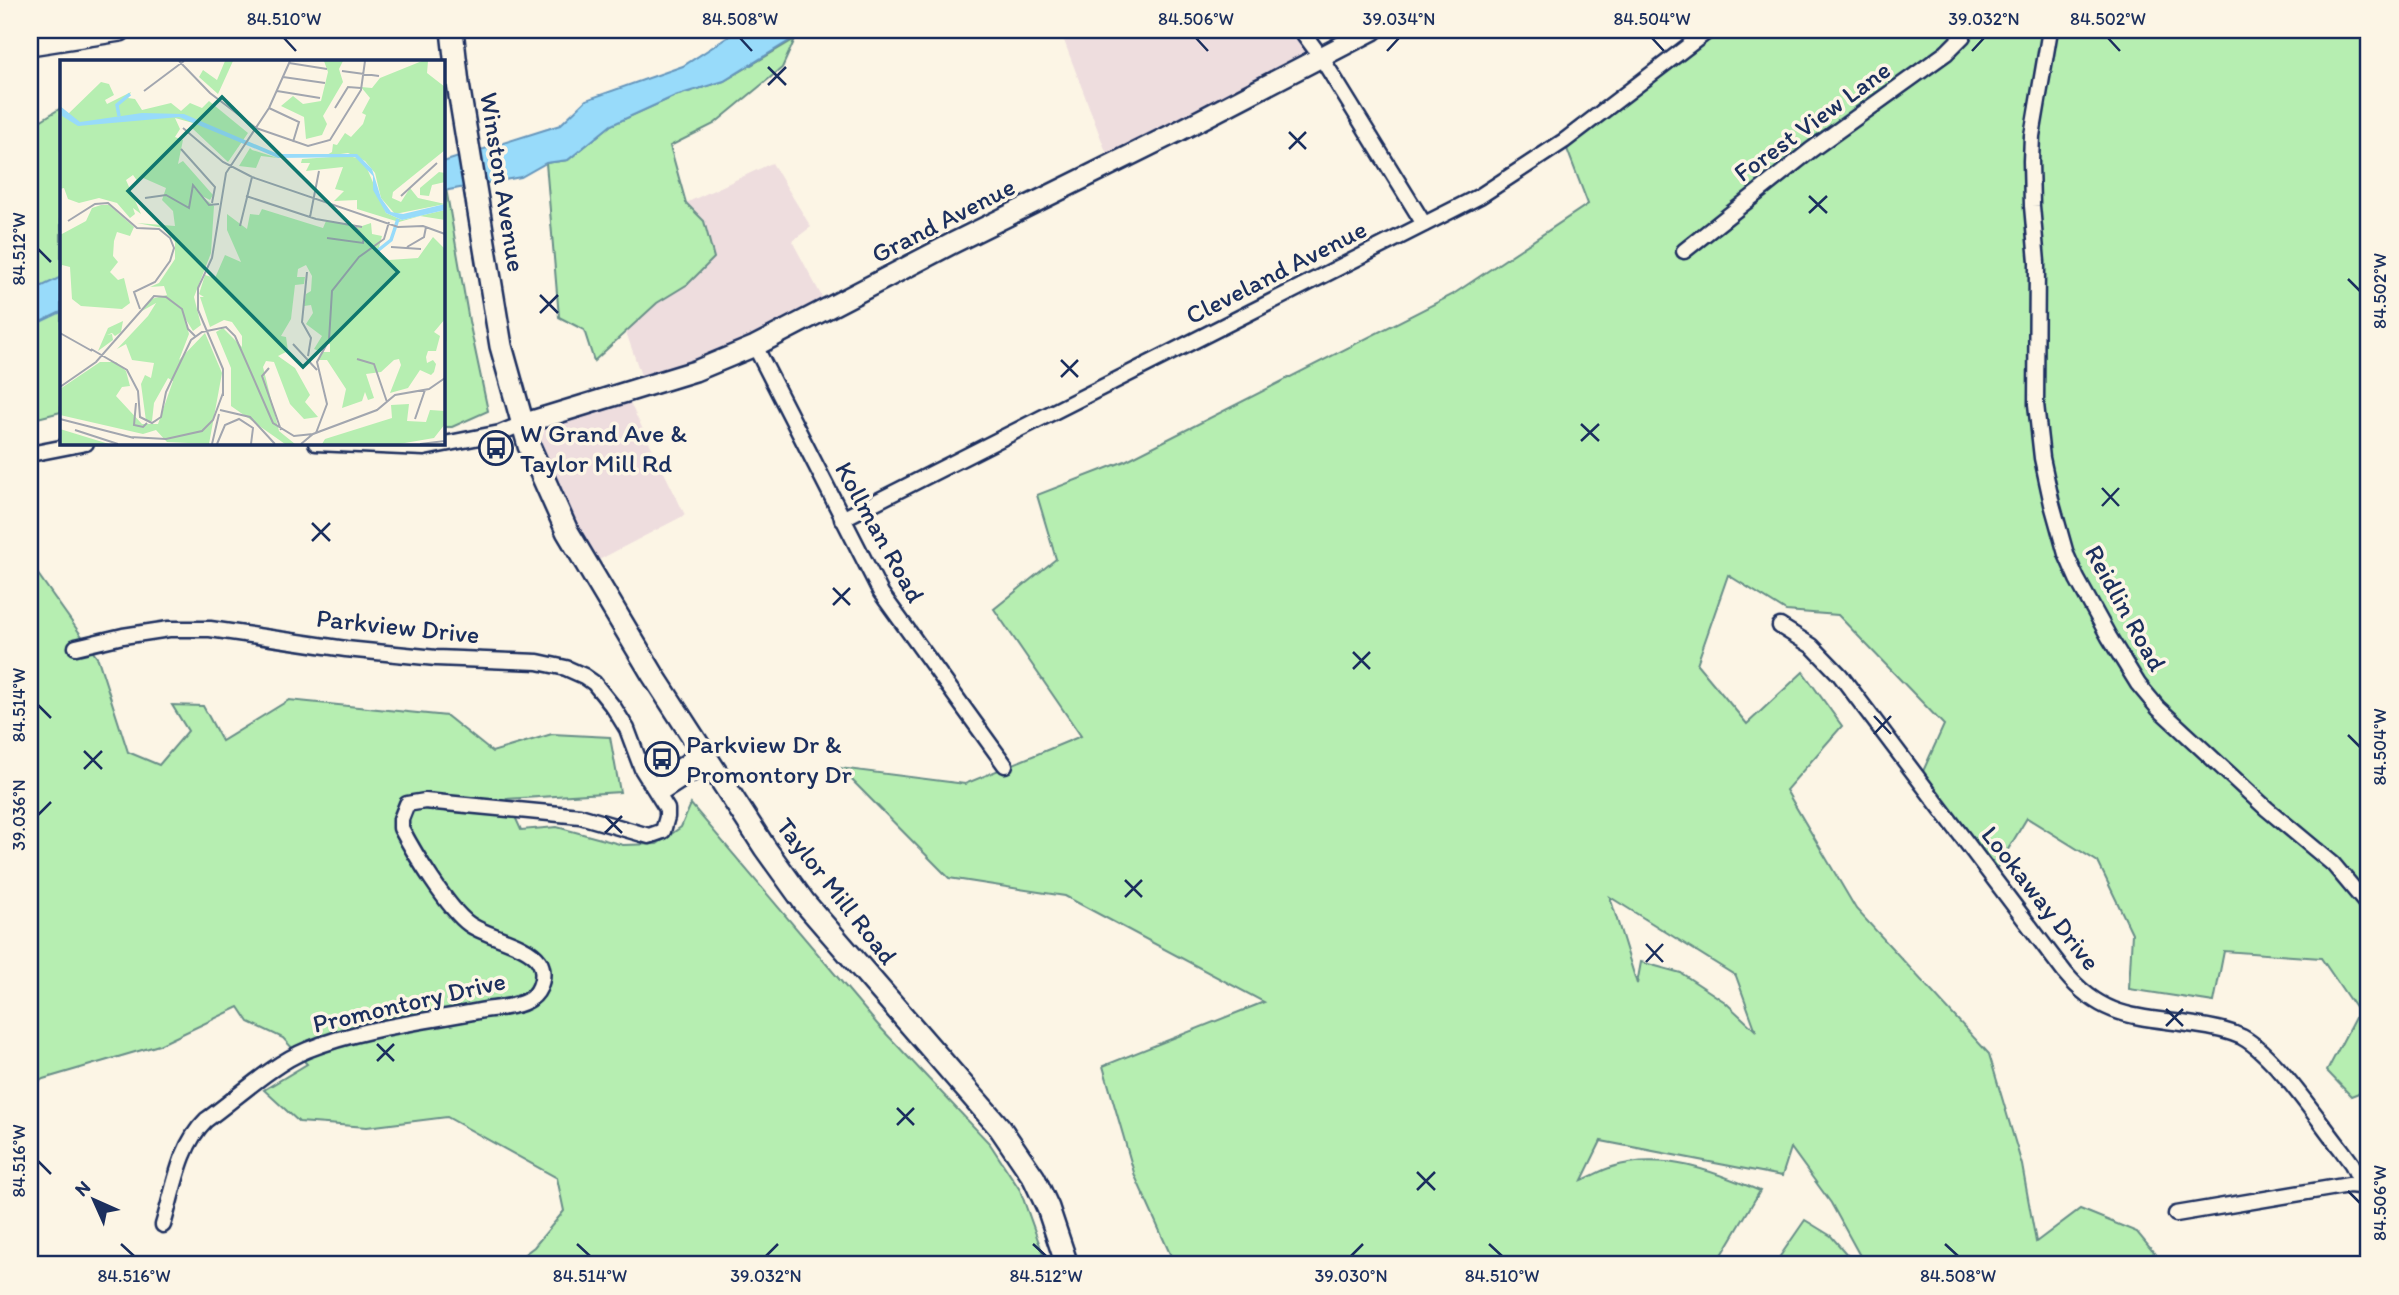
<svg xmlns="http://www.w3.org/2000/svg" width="2399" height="1295" font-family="Itim,sans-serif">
  <rect width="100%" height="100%" fill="#fcf5e5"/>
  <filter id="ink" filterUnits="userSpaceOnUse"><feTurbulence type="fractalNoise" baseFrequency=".0143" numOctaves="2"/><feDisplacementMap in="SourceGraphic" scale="14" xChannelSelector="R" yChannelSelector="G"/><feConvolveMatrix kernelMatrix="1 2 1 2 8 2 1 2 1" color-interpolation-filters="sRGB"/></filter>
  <g filter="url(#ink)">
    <g fill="#eeddde">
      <polygon points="1060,30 1301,30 1321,57 1111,165"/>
      <polygon points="772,163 811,227 792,241 828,308 645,387 626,332 657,303 688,284 704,221 686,203"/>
      <polygon points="625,393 685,515 587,566 523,424"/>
    </g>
    <g fill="#b6eeb1" stroke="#688e88" stroke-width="2" fill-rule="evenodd">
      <path d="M 1709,30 L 2369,30 L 2369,1089 L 2351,1096 L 2327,1071 L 2358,1012 L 2321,958 L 2224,951 L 2214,1002 L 2129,989 L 2132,933 L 2098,862 L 2027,818 L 1992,876 L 1919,780 L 1944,725 L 1838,615 L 1786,611 L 1728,575 L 1697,664 L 1747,724 L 1803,672 L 1842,726 L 1786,790 L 1856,909 L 1989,1054 L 2022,1165 L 2036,1242 L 2080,1209 L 2137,1232 L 2164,1265 L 1865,1265 L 1831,1203 L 1791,1148 L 1782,1176 L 1601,1141 L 1582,1180 C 1592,1176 1602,1170 1612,1167 C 1663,1151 1713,1171 1760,1191 L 1716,1265 L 1175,1265 L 1135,1176 L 1103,1066 L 1264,1002 L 1065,896 L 949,878 L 840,768 L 965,784 L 1081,736 L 994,609 L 1056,559 L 1037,495 L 1125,461 L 1452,295 L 1588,204 L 1564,141 ZM 1610,897 L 1736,976 L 1756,1031 L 1725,1002 L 1681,973 L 1641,962 L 1637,984 Z"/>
      <polygon points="795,39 782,68 714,124 670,146 686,203 704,221 714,258 688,284 657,303 594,361 584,330 559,317 546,163 568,160 611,125 675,96 724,81"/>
      <polygon points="61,108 61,412 30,420 30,127"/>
      <polygon points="443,171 469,321 488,411 452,427 443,427"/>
      <polygon points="30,563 98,659 128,752 159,765 188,731 172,705 203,706 222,741 289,700 447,716 492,752 552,734 610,737 620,792 507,799 521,830 557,827 623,845 657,844 681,827 691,804 878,1025 990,1144 1020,1190 1047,1265 510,1265 534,1247 564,1211 557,1178 447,1117 367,1127 299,1122 264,1090 307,1064 283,1038 249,1022 239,1007 159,1045 43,1079 30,1087"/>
      <polygon points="1805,1220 1831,1236 1856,1265 1774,1265"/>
    </g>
    <g fill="#98dbfa" stroke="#6696bc" stroke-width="2">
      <polygon points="739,30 807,30 724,81 675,96 611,125 568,160 546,163 521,177 443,191 443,162 560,125 586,100 683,66"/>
      <polygon points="61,277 61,312 30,327 30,292"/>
    </g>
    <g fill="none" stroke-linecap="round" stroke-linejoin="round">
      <g stroke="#1b2f5e" stroke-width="19">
        <g id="minor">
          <polyline points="1301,30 1321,57 1424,224"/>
          <polyline points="2050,30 2032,136 2031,161 2032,206 2037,262 2036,404 2042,458 2052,504 2066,554 2077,579 2109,637 2138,684 2158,708 2267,809 2333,864 2369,907"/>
          <polyline points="1684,251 1811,150 1946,53 1963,36 1964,30"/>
          <polyline points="755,346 881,593 1005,765"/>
          <polyline points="316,443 424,448 500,433 522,424"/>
          <polyline points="30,454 86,443"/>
          <polyline points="842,519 1480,196 1564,141 1709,30"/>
          <path d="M 1780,626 L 1812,646 L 1840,675 L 2065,973 C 2104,1020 2139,1016 2195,1025 C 2211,1027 2227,1030 2242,1037 C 2275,1055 2316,1117 2341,1149 L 2352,1164 L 2362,1185"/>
          <path d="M 76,647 L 123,636 L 169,629 L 210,629 L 346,649 L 436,658 L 538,662 L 566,668 L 584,676 L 594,683 L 614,708 L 627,729 L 642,769 L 667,809 L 667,817 L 663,831 L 649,836 L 580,816 L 425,801 L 407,804 L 401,819 L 401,828 C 414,853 448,909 469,924 C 487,937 527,943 539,961 C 546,972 542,991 530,999 C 517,1008 494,1008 479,1011 C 422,1022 361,1028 307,1050 C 272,1064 237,1098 206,1120 C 179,1146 174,1190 163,1225"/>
          <polyline points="653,786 702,750"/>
          <polyline points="659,795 710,762"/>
          <polyline points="2176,1214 2349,1185 2368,1187"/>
        </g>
      </g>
      <g stroke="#1b2f5e" stroke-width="24">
        <polyline id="tertiary" points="522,424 695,371 755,346 953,243 1177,132 1373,30"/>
      </g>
      <g stroke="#1b2f5e" stroke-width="26">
        <g id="secondary">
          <polyline points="452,30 458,84 501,346 529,446 567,531 653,675 765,848 804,902 1000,1128 1034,1178 1048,1208 1067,1265"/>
          <polyline points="30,44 120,30"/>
        </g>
      </g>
      <use href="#minor" stroke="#fcf5e5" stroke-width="14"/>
      <use href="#tertiary" stroke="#fcf5e5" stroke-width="19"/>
      <use href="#secondary" stroke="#fcf5e5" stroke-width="21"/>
    </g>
  </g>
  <path fill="none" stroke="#1b2f5e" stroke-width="2.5" d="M 284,38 L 296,51M 740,38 L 752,51M 1196,38 L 1208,51M 1652,38 L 1664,51M 2108,38 L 2120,51M 1387,51 L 1399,38M 1972,51 L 1984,38M 768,67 L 786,85M 768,85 L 786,67M 1289,132 L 1306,149M 1289,149 L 1306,132M 1809,196 L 1827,213M 1809,213 L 1827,196M 38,249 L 51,262M 2348,279 L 2360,291M 540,295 L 558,313M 540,313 L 558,295M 1061,360 L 1078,377M 1061,377 L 1078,360M 1581,424 L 1599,441M 1581,441 L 1599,424M 2102,488 L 2119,506M 2102,506 L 2119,488M 312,523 L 330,541M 312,541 L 330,523M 833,588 L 850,605M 833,605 L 850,588M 1353,652 L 1370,669M 1353,669 L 1370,652M 38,705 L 51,718M 1874,716 L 1891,734M 1874,734 L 1891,716M 2348,735 L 2360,747M 84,751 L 102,769M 84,769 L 102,751M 38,815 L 51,802M 605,816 L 622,833M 605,833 L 622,816M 1125,880 L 1142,897M 1125,897 L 1142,880M 1646,944 L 1663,962M 1646,962 L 1663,944M 2166,1009 L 2183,1026M 2166,1026 L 2183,1009M 377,1044 L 394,1061M 377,1061 L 394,1044M 897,1108 L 914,1125M 897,1125 L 914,1108M 38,1161 L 51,1174M 1417,1172 L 1435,1190M 1417,1190 L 1435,1172M 2348,1191 L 2360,1203M 121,1244 L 134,1256M 577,1244 L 590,1256M 1033,1244 L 1046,1256M 1489,1244 L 1502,1256M 1945,1244 L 1958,1256M 766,1256 L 778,1244M 1351,1256 L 1363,1244"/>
  <defs>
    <g id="bus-ring" transform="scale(1.75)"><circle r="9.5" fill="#fcf5e5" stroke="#1b2f5e" stroke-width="1.5"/><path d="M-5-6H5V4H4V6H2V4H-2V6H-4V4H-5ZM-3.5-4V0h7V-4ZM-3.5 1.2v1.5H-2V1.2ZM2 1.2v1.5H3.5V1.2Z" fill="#1b2f5e"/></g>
  </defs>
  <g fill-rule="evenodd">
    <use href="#bus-ring" x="496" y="448"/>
    <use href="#bus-ring" x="662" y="759"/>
  </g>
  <g text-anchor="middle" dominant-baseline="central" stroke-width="7" stroke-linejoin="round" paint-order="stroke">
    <g font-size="26" fill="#1b2f5e" stroke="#fcf5e5">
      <text transform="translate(1812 121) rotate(-36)">Forest View Lane</text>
      <text transform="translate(503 182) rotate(81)">Winston Avenue</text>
      <text transform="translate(943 220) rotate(-27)">Grand Avenue</text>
      <text transform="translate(1276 272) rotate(-27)">Cleveland Avenue</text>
      <text transform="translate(880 532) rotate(61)">Kollman Road</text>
      <text transform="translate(2126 608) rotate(61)">Reidlin Road</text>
      <text transform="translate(398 626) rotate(6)">Parkview Drive</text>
      <text transform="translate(837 891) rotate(52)">Taylor Mill Road</text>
      <text transform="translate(2041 898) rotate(52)">Lookaway Drive</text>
      <text transform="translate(409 1002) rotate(-13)">Promontory Drive</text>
    </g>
    <g font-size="26" fill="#1b2f5e" stroke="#fcf5e5" text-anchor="start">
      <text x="520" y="433">W Grand Ave &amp;<tspan x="520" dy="30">Taylor Mill Rd</tspan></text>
      <text x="686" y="744">Parkview Dr &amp;<tspan x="686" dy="30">Promontory Dr</tspan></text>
    </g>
  </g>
  <g transform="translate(60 60)">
    <rect width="385" height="385" fill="#fcf5e5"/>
    <path d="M 165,1 L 173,1 L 158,34 L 139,17 L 143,10 L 157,20 ZM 264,1 L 283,1 L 279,9 L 283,22 L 263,56 L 267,64 L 262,75 L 246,79 L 244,57 L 221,46 L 233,36 L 243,44 L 261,41 L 268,12 ZM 362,1 L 368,1 L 367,13 L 385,27 L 385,90 L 333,132 L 332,138 L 341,142 L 350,128 L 358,138 L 385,144 L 335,154 L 321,138 L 315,113 L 305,101 L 288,93 L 265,96 L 272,92 L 273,84 L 277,85 L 285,73 L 291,77 L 303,64 L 306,55 L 302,53 L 310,38 L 301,27 L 312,28 L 320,18 ZM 41,22 L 49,24 L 54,35 L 45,40 L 47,44 L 71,32 L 68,38 L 75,39 L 82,50 L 111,43 L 121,51 L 130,43 L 142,48 L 149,41 L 188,73 L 168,102 L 132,68 L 133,63 L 115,58 L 120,69 L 115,77 L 123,80 L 118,104 L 123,101 L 153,135 L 150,140 L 140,135 L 154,146 L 151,193 L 134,237 L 141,265 L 133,271 L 125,258 L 129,274 L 119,300 L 145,273 L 162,313 L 149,384 L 107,382 L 96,370 L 83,374 L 0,355 L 0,329 L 40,302 L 56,302 L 66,311 L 70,326 L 62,327 L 56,336 L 82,364 L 98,364 L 113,321 L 108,318 L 94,343 L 92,361 L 86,361 L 81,324 L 85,315 L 91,318 L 94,303 L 72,300 L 66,284 L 57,289 L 88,256 L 96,243 L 82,251 L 91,239 L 107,235 L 104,226 L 90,227 L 99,223 L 115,199 L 115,182 L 103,168 L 77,163 L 115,166 L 113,151 L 102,140 L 106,128 L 81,117 L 78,122 L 73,115 L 66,120 L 81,154 L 73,148 L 75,154 L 70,158 L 57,143 L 39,138 L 19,143 L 8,139 L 4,128 L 0,129 L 0,49 L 6,56 ZM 190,88 L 192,90 L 218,98 L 201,96 L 196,108 L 179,106 ZM 286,96 L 299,98 L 306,106 L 326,153 L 342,160 L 385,150 L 385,160 L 360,156 L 339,162 L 297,149 L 297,140 L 274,141 L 284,131 L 275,129 L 283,107 L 246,111 L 250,103 L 241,103 L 242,99 ZM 379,112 L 385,113 L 385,122 L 372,125 L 369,136 L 360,135 L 360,128 ZM 41,145 L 49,145 L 74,167 L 70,176 L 57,172 L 54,181 L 53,196 L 58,202 L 50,212 L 58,220 L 64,218 L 70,243 L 62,249 L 21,246 L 12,239 L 10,207 L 2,205 L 0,211 L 0,175 L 26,161 L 32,148 ZM 202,149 L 263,168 L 266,161 L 302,166 L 311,163 L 312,174 L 322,176 L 318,191 L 329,200 L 358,198 L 373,177 L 385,189 L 385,259 L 374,272 L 380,276 L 376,291 L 368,291 L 366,297 L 367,303 L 373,300 L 376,304 L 374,312 L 371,315 L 360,310 L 348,328 L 330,333 L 341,305 L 339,299 L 334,300 L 321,312 L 306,314 L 314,338 L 308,340 L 305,332 L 302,341 L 282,348 L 286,329 L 267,300 L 259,300 L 262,292 L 270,292 L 270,284 L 265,283 L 259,291 L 254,289 L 262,276 L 246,264 L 253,253 L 251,245 L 244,246 L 246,234 L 251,231 L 252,216 L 246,205 L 238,209 L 237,217 L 245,217 L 244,224 L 235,225 L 231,259 L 221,276 L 226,277 L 228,291 L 218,296 L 235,308 L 250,335 L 245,342 L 258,357 L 244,359 L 230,344 L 214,302 L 206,301 L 203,307 L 219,371 L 235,384 L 225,384 L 171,346 L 171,308 L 156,272 L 163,268 L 182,287 L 182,276 L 172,262 L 164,260 L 150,267 L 140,237 L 144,237 L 139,234 L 145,215 L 155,218 L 165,195 L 181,202 L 167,170 L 167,154 L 187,169 L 190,154 L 199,155 ZM 63,261 L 61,272 L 55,276 L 52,273 L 47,275 L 52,274 L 53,280 L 38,291 L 48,268 ZM 349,344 L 347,361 L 366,362 L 370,350 L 385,351 L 385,364 L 374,378 L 339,384 L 262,384 L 265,379 L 332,358 L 331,345 ZM 0,369 L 49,384 L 0,384 Z" fill="#b6eeb1"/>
    <path d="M 0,46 L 20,62 L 82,53 L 124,54 L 218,94 L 297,94 L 312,109 L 321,138 L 331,152 L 343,154 L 385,144 L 385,150 L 342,160 L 326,153 L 313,130 L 313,116 L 295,97 L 218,98 L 119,57 L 18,66 L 2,56 Z" fill="#98dbfa"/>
    <path fill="none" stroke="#98dbfa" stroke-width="3.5" d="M 59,56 L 57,45 L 70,34M 316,192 L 331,180 L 338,159"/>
    <path fill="none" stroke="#a2a6af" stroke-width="2" d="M 119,1 L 150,33 L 196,68M 229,3 L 267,9M 282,11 L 319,16M 223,17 L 265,23M 84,31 L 124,1M 217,31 L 260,38M 209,48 L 239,62 L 233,82M 275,48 L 288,27 L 301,28M 123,68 L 163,102 L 192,117 L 338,167 L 363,166 L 385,174M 196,68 L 248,86 L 270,80 L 301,30 L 305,1M 121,89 L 155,127 L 152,143M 186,136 L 256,159 L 302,167M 341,136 L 377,103M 85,138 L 106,135 L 129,148 L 133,125 L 149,145 L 159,144M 250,157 L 259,111M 8,161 L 35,144 L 48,143 L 77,168 L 99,169 L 110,178 L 114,188 L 110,201 L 95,222 L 74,232 L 80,249M 180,166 L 192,117M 267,178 L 303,183 L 304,177 L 294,166M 331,187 L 361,189M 347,187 L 364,177 L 366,167M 247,212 L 242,262 L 251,278 L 248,296M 0,273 L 32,291M 233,284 L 257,310M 31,289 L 67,310 L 78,331 L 80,357 L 92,363 L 101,357 L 106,332 L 131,280 L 142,272 L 166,267 L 175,276 L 213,363 L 234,376 L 253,374M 297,299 L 314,304 L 327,342M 209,308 L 202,316 L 221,370M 0,327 L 36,302 L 94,236 L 106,237 L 122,249 L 128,269 L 135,276M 163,336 L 163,309 L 138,250 L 138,228 L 152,198 L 166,113 L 209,48 L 230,1M 76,343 L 74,365 L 83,367 L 87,363M 160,350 L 190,357 L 215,384M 0,359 L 74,378M 355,359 L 365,330M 15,370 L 58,384M 256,373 L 267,344 L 257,302 L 269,280 L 272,231 L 299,197 L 324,179 L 329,162M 70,377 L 106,379 L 142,371 L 153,360 L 163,333M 152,384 L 159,354M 157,384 L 165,365 L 179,359 L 193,368 L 191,384M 241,384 L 253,374 L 317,350 L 335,335 L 369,329 L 385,318M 360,384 L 385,381"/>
    <path fill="#0f766e" fill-opacity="0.15" stroke="#0f766e" stroke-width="3.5" d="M 162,37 L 338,212 L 243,307 L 68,131 Z"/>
    <rect width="385" height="385" fill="none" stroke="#1b2f5e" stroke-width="3.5"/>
  </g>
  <rect width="2399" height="1295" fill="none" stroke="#fcf5e5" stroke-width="77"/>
  <g transform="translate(94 1200) rotate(315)" stroke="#fcf5e5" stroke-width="5" paint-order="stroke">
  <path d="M0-5L12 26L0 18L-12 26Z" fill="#1b2f5e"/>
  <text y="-10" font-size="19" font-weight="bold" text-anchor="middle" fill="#1b2f5e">N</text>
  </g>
  <rect x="38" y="38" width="2322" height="1218" fill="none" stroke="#1b2f5e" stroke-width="2.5"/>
  <g font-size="18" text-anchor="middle" fill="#1b2f5e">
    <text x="284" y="25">84.510°W</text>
    <text x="740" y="25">84.508°W</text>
    <text x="1196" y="25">84.506°W</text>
    <text x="1399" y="25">39.034°N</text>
    <text x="1652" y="25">84.504°W</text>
    <text x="1984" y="25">39.032°N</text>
    <text x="2108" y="25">84.502°W</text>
    <text transform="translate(19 249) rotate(-90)" y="6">84.512°W</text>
    <text transform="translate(2380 291) rotate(-90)" y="6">84.502°W</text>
    <text transform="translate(19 705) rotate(-90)" y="6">84.514°W</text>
    <text transform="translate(2380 747) rotate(-90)" y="6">84.504°W</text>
    <text transform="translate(19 815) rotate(-90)" y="6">39.036°N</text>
    <text transform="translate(19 1161) rotate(-90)" y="6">84.516°W</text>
    <text transform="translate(2380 1203) rotate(-90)" y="6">84.506°W</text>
    <text x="134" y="1282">84.516°W</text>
    <text x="590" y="1282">84.514°W</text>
    <text x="766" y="1282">39.032°N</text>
    <text x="1046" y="1282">84.512°W</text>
    <text x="1351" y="1282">39.030°N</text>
    <text x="1502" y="1282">84.510°W</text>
    <text x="1958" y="1282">84.508°W</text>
  </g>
</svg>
